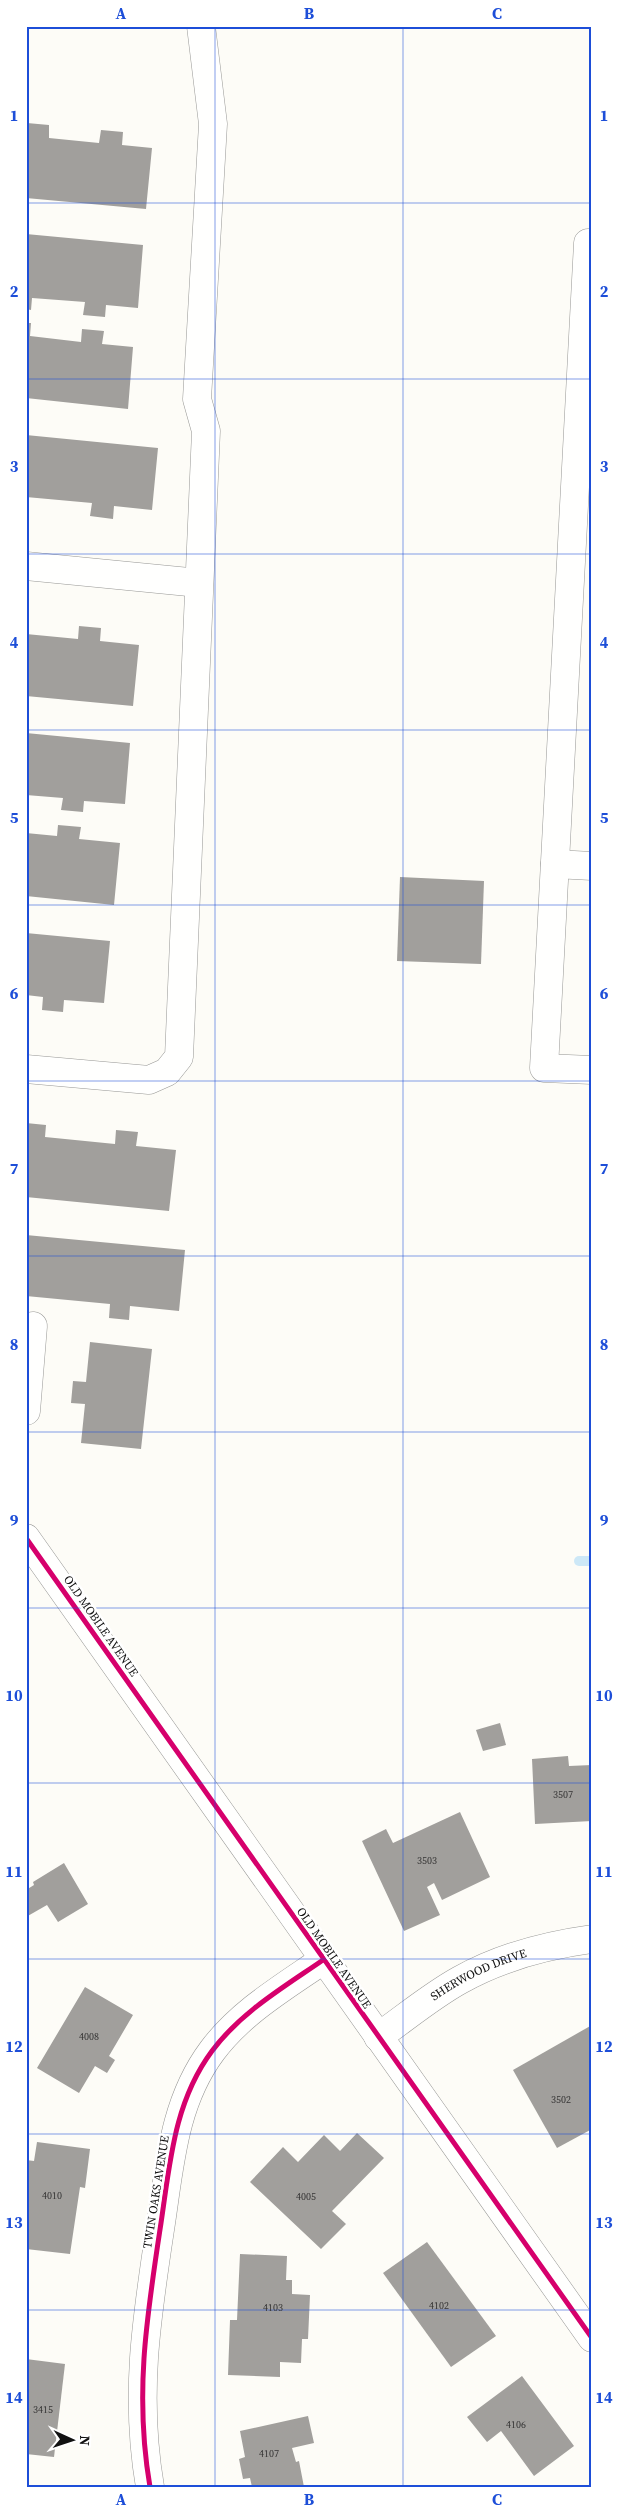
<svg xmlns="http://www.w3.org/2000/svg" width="618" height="2513" font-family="'Source Serif 4',serif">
  <rect width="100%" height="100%" fill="#fdfcf7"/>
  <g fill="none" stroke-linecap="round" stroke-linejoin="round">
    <polyline stroke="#cde8f7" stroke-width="10" points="579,1561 592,1561"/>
  </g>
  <g fill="#a19f9c">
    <polygon points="27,123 49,125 49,138 99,143 101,130 123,132 122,145 152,148 146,209 26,198"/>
    <polygon points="26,234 143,245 138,308 106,305 105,317 83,315 85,302 32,298 31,310 26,309"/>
    <polygon points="26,323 31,323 30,336 81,342 82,329 104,331 102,344 133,347 128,409 26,398"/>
    <polygon points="26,435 158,448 152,510 114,506 113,519 90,516 92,503 26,497"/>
    <polygon points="79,626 101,628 100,641 139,645 133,706 26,696 26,634 78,639"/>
    <polygon points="26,733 130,743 125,804 84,801 83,812 61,810 63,798 26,795"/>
    <polygon points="58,825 81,827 79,839 120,843 114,905 26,896 26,833 57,836"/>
    <polygon points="400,877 484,881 481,964 397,961"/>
    <polygon points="26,933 110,941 104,1003 64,1000 63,1012 42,1010 43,997 26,995"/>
    <polygon points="26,1123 46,1125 45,1137 115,1144 116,1130 138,1132 136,1146 176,1150 169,1211 26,1197"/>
    <polygon points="26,1235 185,1250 179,1311 130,1306 129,1320 109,1318 110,1304 26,1296"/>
    <polygon points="90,1342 152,1349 141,1449 81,1443 85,1404 71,1403 73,1381 86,1382"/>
    <polygon points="500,1723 506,1745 483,1751 476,1730"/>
    <polygon points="568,1756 569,1766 592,1765 592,1821 535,1824 532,1759"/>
    <polygon points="460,1812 490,1877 442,1900 434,1883 427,1887 440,1915 404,1931 362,1841 386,1829 393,1843"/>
    <polygon points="64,1863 88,1904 58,1922 47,1905 26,1917 26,1890 34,1885 33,1882"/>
    <polygon points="85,1987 133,2015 109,2056 115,2060 107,2073 95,2066 79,2093 37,2068"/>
    <polygon points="592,2025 592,2129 557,2148 513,2070"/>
    <polygon points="357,2133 384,2158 332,2211 346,2224 321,2249 250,2182 283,2147 298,2162 324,2135 340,2151"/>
    <polygon points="37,2142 90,2149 85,2188 80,2187 70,2254 26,2249 26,2212 29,2204 26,2203 26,2160 34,2161"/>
    <polygon points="427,2242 496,2336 451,2367 383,2273"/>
    <polygon points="240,2254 287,2256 286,2280 292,2280 292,2294 310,2295 308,2339 302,2339 301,2363 280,2362 280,2377 228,2375 230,2320 237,2320"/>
    <polygon points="26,2359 65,2364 54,2457 26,2454"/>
    <polygon points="522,2376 574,2446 534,2476 501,2431 487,2442 467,2417"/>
    <polygon points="308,2416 314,2443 292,2448 296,2462 299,2461 304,2487 252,2487 250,2478 243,2479 239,2459 245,2457 240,2431"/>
  </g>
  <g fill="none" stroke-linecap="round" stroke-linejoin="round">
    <g stroke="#979795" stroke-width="29">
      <g id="minor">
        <polyline points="592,243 588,243 544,1068 592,1070"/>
        <polyline points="26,566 199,583"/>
        <polyline points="555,864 592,866"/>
        <polyline points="26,1069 149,1080 167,1072 179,1057 206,431 197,399 213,124 201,26"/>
        <polyline points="26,1411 33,1326"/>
        <polyline points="26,1538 592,2338"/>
        <path id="s1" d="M 378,2037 C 405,2018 431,1996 460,1980 C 499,1958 548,1945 592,1939"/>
        <path d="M 150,2487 C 134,2394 147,2315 161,2223 C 170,2163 174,2102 212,2051 C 241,2012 284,1987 323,1960"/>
      </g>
    </g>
    <use href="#minor" stroke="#fffffe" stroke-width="28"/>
    <g stroke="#fff" stroke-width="8">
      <g id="cycleway">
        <polyline points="26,1538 592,2338"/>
        <path d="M 150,2487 C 134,2394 147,2315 161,2223 C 170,2163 174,2102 212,2051 C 241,2012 284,1987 323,1960"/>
      </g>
    </g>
    <use href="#cycleway" stroke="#d6006c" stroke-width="5"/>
  </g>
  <path fill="none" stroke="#1d4ed8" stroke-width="1" stroke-opacity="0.55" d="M 215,26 L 215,2487M 403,26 L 403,2487M 26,203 L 592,203M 26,379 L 592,379M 26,554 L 592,554M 26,730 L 592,730M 26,905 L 592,905M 26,1081 L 592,1081M 26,1256 L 592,1256M 26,1432 L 592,1432M 26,1608 L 592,1608M 26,1783 L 592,1783M 26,1959 L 592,1959M 26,2134 L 592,2134M 26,2310 L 592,2310"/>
  <g text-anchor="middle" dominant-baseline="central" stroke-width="5" stroke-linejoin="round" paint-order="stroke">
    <g font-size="10" fill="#353434">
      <text x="563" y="1794">3507</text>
      <text x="427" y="1860">3503</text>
      <text x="89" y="2036">4008</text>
      <text x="561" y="2099">3502</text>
      <text x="52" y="2195">4010</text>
      <text x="306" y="2196">4005</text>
      <text x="439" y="2305">4102</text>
      <text x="273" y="2307">4103</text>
      <text x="43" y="2409">3415</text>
      <text x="516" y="2424">4106</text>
      <text x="269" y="2453">4107</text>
    </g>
    <g font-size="12" fill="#111" stroke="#fff">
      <text transform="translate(101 1626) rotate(55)">OLD MOBILE AVENUE</text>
      <text transform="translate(334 1958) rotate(55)">OLD MOBILE AVENUE</text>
      <text stroke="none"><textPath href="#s1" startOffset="119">SHERWOOD DRIVE</textPath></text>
      <text transform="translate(156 2192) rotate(-81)">TWIN OAKS AVENUE</text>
    </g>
  </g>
  <rect width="618" height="2513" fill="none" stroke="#ffffff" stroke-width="55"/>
  <g transform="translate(72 2440) rotate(93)" stroke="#ffffff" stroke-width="4" paint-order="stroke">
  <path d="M0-4L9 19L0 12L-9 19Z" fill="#111111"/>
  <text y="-8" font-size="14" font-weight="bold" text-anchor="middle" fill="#111111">N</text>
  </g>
  <rect x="28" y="28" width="562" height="2458" fill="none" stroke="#1d4ed8" stroke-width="2"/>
  <g font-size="16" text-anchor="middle" font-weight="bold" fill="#1d4ed8">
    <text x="121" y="19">A</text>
    <text x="309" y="19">B</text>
    <text x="497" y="19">C</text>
    <text x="14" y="121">1</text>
    <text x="604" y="121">1</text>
    <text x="14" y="297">2</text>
    <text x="604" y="297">2</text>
    <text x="14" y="472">3</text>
    <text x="604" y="472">3</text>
    <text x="14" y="648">4</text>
    <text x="604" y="648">4</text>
    <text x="14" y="823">5</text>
    <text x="604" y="823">5</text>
    <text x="14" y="999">6</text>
    <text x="604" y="999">6</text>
    <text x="14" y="1174">7</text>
    <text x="604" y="1174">7</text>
    <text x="14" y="1350">8</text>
    <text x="604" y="1350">8</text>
    <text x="14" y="1526">9</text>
    <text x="604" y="1526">9</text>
    <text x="14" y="1701">10</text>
    <text x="604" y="1701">10</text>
    <text x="14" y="1877">11</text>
    <text x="604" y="1877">11</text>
    <text x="14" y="2052">12</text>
    <text x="604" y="2052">12</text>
    <text x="14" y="2228">13</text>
    <text x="604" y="2228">13</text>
    <text x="14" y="2403">14</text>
    <text x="604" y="2403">14</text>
    <text x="121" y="2505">A</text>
    <text x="309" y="2505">B</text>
    <text x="497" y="2505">C</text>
  </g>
</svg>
